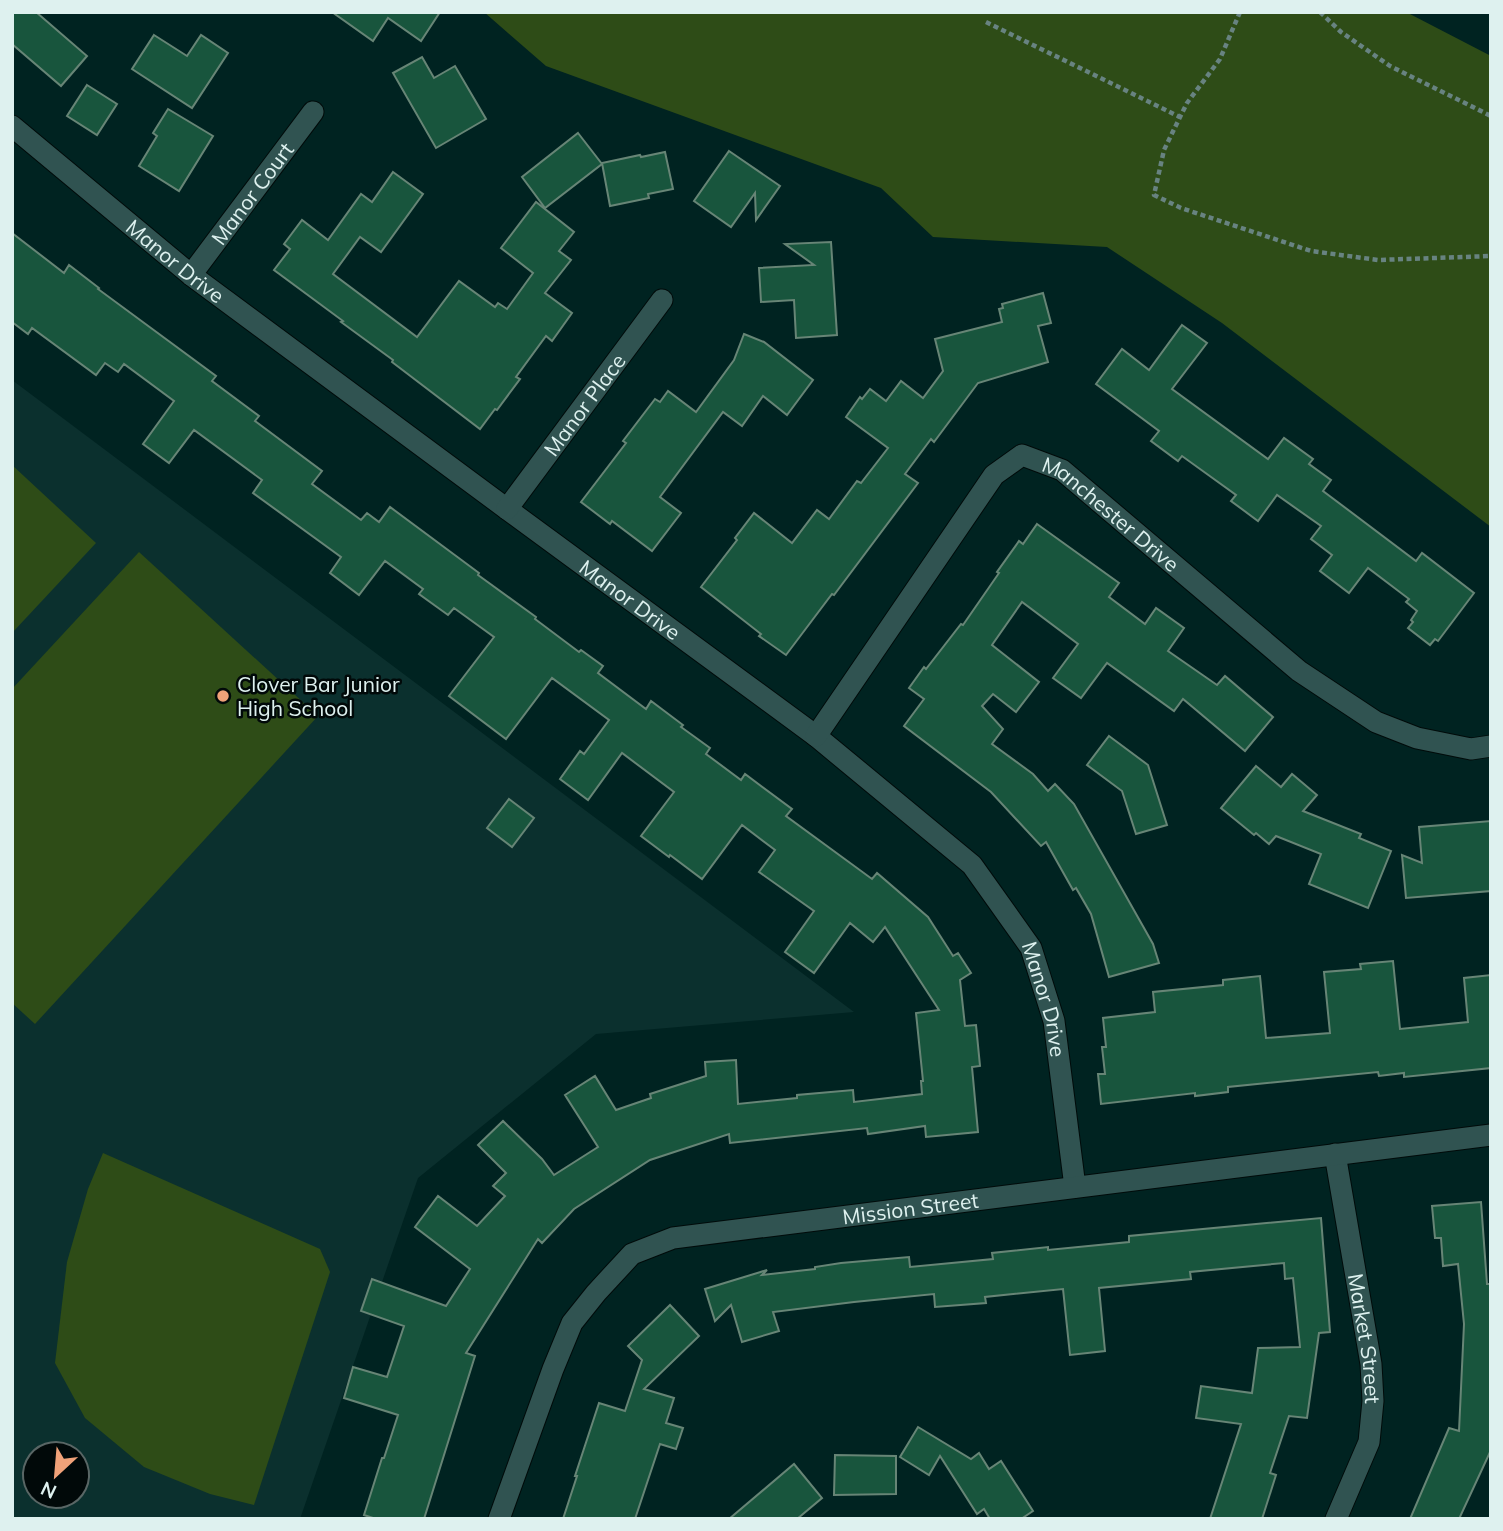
<svg xmlns="http://www.w3.org/2000/svg" width="1503" height="1531" font-family="Mulish,sans-serif">
  <rect width="100%" height="100%" fill="#002321"/>
  <path fill="#0b302e" fill-rule="evenodd" d="M 12,380 L 854,1012 L 596,1034 L 418,1178 L 300,1519 L 12,1519 ZM 35,1454 L 77,1454 L 77,1496 L 35,1496 Z"/>
  <g fill="#2e4c17">
    <polygon points="484,12 1406,12 1491,56 1491,527 1222,323 1107,247 933,237 881,188 546,66"/>
    <polygon points="12,465 96,543 12,633"/>
    <polygon points="139,552 318,716 35,1024 12,1003 12,689"/>
    <polygon points="103,1153 320,1249 330,1272 254,1505 210,1494 144,1467 85,1418 55,1363 67,1262 88,1189"/>
  </g>
  <g fill="#18553d" stroke="#678576" stroke-width="2">
    <polygon points="12,12 36,12 87,56 61,86 12,44"/>
    <polygon points="332,12 440,12 421,41 388,18 373,41"/>
    <polygon points="154,35 187,56 201,35 228,53 192,108 132,69"/>
    <polygon points="422,57 434,78 455,66 486,119 436,148 393,73"/>
    <polygon points="87,85 117,104 97,135 67,116"/>
    <polygon points="168,109 213,136 179,191 139,166 157,136 153,133"/>
    <polygon points="578,133 602,164 545,208 522,177"/>
    <polygon points="729,151 780,186 756,220 755,193 731,227 694,201"/>
    <polygon points="665,152 673,189 648,194 649,198 610,206 602,163 640,155 641,157"/>
    <polygon points="393,172 423,194 381,252 360,237 333,274 417,337 459,281 495,307 498,303 507,309 533,273 501,248 536,202 574,232 559,251 571,260 545,293 572,313 552,341 546,336 516,377 520,379 497,410 495,409 480,429 392,362 393,360 341,322 343,321 274,270 290,249 284,244 302,220 328,240 361,194 372,202"/>
    <polygon points="12,233 64,273 69,265 99,288 98,289 216,376 212,381 259,416 255,421 322,471 312,484 361,520 367,513 379,522 390,507 479,573 478,575 536,617 535,619 579,652 581,650 603,666 598,673 646,709 651,701 683,725 681,727 710,748 706,754 741,780 745,774 792,809 786,816 872,879 877,873 928,917 953,956 958,953 971,973 960,980 965,1026 976,1025 980,1066 972,1067 978,1132 926,1137 925,1126 868,1134 867,1128 730,1143 729,1134 650,1160 574,1209 542,1243 538,1239 466,1353 475,1356 424,1519 376,1519 364,1515 382,1458 384,1458 398,1415 344,1398 353,1367 387,1377 404,1326 361,1311 372,1279 446,1306 470,1269 415,1227 438,1196 477,1226 505,1196 493,1186 506,1173 478,1145 503,1121 542,1159 554,1175 598,1147 565,1095 595,1076 616,1110 651,1098 650,1094 706,1076 705,1062 736,1060 738,1104 797,1098 797,1095 853,1090 854,1102 922,1094 921,1081 923,1081 916,1013 939,1010 885,927 873,942 850,923 814,973 785,952 814,911 759,872 775,850 742,825 702,879 670,855 669,857 641,836 674,792 622,753 588,800 560,779 580,751 584,754 609,720 552,678 506,739 449,696 494,637 454,608 448,615 419,594 423,589 385,561 359,595 330,573 341,557 253,493 262,480 194,430 169,463 143,444 174,401 124,364 118,372 105,363 96,375 32,328 28,334 12,322"/>
    <polygon points="831,242 837,335 796,338 794,300 761,302 759,268 814,265 785,244"/>
    <polygon points="1043,293 1051,323 1038,326 1048,362 978,383 934,442 931,439 905,474 918,483 834,595 832,594 786,655 759,636 761,634 701,587 737,540 735,538 754,513 792,543 817,510 829,519 857,481 861,483 888,448 846,417 860,397 862,399 870,389 886,401 901,381 923,398 943,371 935,339 1002,322 999,309 1003,308 1002,304"/>
    <polygon points="1182,325 1207,343 1172,389 1268,459 1284,438 1313,459 1309,464 1331,480 1323,491 1416,561 1422,553 1474,593 1438,641 1435,639 1430,645 1408,628 1413,622 1411,620 1417,611 1406,602 1409,599 1368,568 1349,593 1320,571 1332,555 1311,539 1321,526 1277,495 1258,521 1231,501 1236,495 1182,456 1178,461 1151,441 1159,431 1096,384 1122,349 1149,370"/>
    <polygon points="744,334 764,342 813,380 787,415 763,396 742,426 723,412 660,497 681,513 652,551 612,521 610,524 581,502 626,443 623,441 655,399 660,402 668,391 696,412 734,360"/>
    <polygon points="1037,524 1119,583 1109,597 1145,624 1156,608 1184,628 1168,651 1217,685 1225,676 1273,717 1245,751 1183,699 1174,711 1107,663 1081,698 1053,678 1078,644 1022,602 992,645 1039,682 1016,712 993,694 982,706 1003,729 992,744 1033,774 1048,791 1055,784 1074,804 1153,944 1159,963 1109,977 1091,914 1076,888 1073,890 1046,842 1041,846 991,792 904,726 924,699 909,688 924,667 926,669 961,624 963,625 999,573 997,572 1019,541 1023,544"/>
    <polygon points="1109,736 1148,765 1167,825 1136,834 1122,791 1087,765"/>
    <polygon points="1256,766 1281,787 1292,774 1317,795 1303,811 1361,834 1359,838 1391,851 1368,908 1309,884 1321,854 1276,836 1269,844 1256,833 1254,835 1221,808"/>
    <polygon points="509,799 534,818 512,847 487,828"/>
    <polygon points="1491,821 1491,891 1406,898 1402,855 1422,863 1419,827"/>
    <polygon points="1393,961 1400,1029 1468,1022 1464,978 1491,975 1491,1068 1404,1077 1404,1073 1379,1076 1378,1072 1228,1087 1228,1092 1195,1096 1195,1093 1101,1104 1098,1074 1105,1074 1102,1047 1106,1047 1103,1018 1155,1012 1153,992 1223,985 1223,980 1260,976 1266,1038 1330,1033 1324,972 1361,969 1360,964"/>
    <polygon points="1481,1202 1487,1284 1491,1284 1491,1450 1459,1519 1410,1519 1449,1428 1459,1431 1464,1324 1458,1264 1443,1266 1441,1238 1435,1238 1432,1206"/>
    <polygon points="1321,1218 1330,1332 1319,1333 1307,1418 1289,1416 1270,1473 1276,1475 1262,1519 1210,1519 1241,1424 1196,1418 1201,1386 1252,1393 1258,1348 1300,1347 1293,1278 1285,1279 1284,1263 1190,1272 1191,1279 1099,1288 1105,1351 1070,1355 1063,1289 985,1297 986,1303 935,1307 934,1294 854,1302 773,1312 779,1331 742,1342 731,1305 715,1321 705,1289 767,1270 762,1275 815,1269 815,1267 841,1263 909,1257 910,1267 993,1259 992,1253 1048,1247 1048,1250 1129,1242 1129,1236"/>
    <polygon points="670,1305 699,1336 644,1389 674,1398 666,1423 683,1428 676,1449 660,1444 635,1519 563,1519 577,1476 575,1476 599,1403 625,1411 642,1360 628,1346"/>
    <polygon points="918,1427 971,1459 979,1453 989,1469 1001,1461 1033,1511 1021,1519 990,1519 984,1509 977,1514 940,1456 929,1475 900,1457"/>
    <polygon points="835,1455 896,1456 896,1494 834,1495"/>
    <polygon points="794,1464 822,1498 797,1519 729,1519"/>
  </g>
  <g fill="none" stroke-linecap="round" stroke-linejoin="round">
    <g stroke="#000b0a" stroke-width="23">
      <g id="minor">
        <path id="s1" d="M 12,126 L 191,275 L 507,509 L 816,736 L 972,865 L 1031,948 L 1054,1021 L 1075,1187"/>
        <path id="s2" d="M 191,275 L 313,112"/>
        <path id="s3" d="M 507,509 L 662,300"/>
        <path id="s4" d="M 816,736 L 994,475 L 1022,455 L 1062,470 L 1299,671 L 1376,722 L 1417,738 L 1471,749 L 1491,746"/>
        <path id="s5" d="M 1335,1154 L 1371,1364 L 1373,1401 L 1369,1442 L 1336,1519"/>
        <path id="s6" d="M 499,1519 L 553,1369 L 572,1323 L 596,1293 L 632,1254 L 673,1238 L 1491,1135"/>
      </g>
    </g>
    <g stroke="#688381" stroke-width="4.5" stroke-dasharray="5 3.5" stroke-linecap="butt">
      <polyline points="1240,12 1220,59 1187,103 1180,117 1164,150 1154,195 1181,208 1311,251 1378,260 1491,256"/>
      <polyline points="1320,12 1341,32 1390,66 1491,116"/>
      <polyline points="986,22 1180,117"/>
    </g>
    <use href="#minor" stroke="#305351" stroke-width="21"/>
  </g>
  <circle fill="#f0a279" stroke="#010909" stroke-width="2.5" cx="223" cy="696" r="7"/>
  <g text-anchor="middle" dominant-baseline="central" stroke-width="5" stroke-linejoin="round" paint-order="stroke">
    <g font-size="21" fill="#def1ef" stroke="#010909">
      <text stroke="none"><textPath href="#s2" startOffset="102">Manor Court</textPath></text>
      <text stroke="none"><textPath href="#s1" startOffset="212">Manor Drive</textPath></text>
      <text stroke="none"><textPath href="#s3" startOffset="130">Manor Place</textPath></text>
      <text stroke="none"><textPath href="#s4" startOffset="458">Manchester Drive</textPath></text>
      <text stroke="none"><textPath href="#s1" startOffset="779">Manor Drive</textPath></text>
      <text stroke="none"><textPath href="#s1" startOffset="1367">Manor Drive</textPath></text>
      <text stroke="none"><textPath href="#s6" startOffset="584">Mission Street</textPath></text>
      <text stroke="none"><textPath href="#s5" startOffset="187">Market Street</textPath></text>
    </g>
    <g font-size="21" fill="#def1ef" stroke="#010909" text-anchor="start">
      <text x="237" y="684">Clover Bar Junior<tspan x="237" dy="24">High School</tspan></text>
    </g>
  </g>
  <rect width="1503" height="1531" fill="none" stroke="#def1ef" stroke-width="28"/>
  <g transform="translate(56 1475) rotate(206)"><circle r="33" fill="#010909" stroke="#596665" stroke-width="2"/>
  <path d="M0-5L12 26L0 18L-12 26Z" fill="#f0a279"/>
  <text y="-10" font-size="19" font-weight="bold" text-anchor="middle" fill="#def1ef">N</text>
  </g>
</svg>
